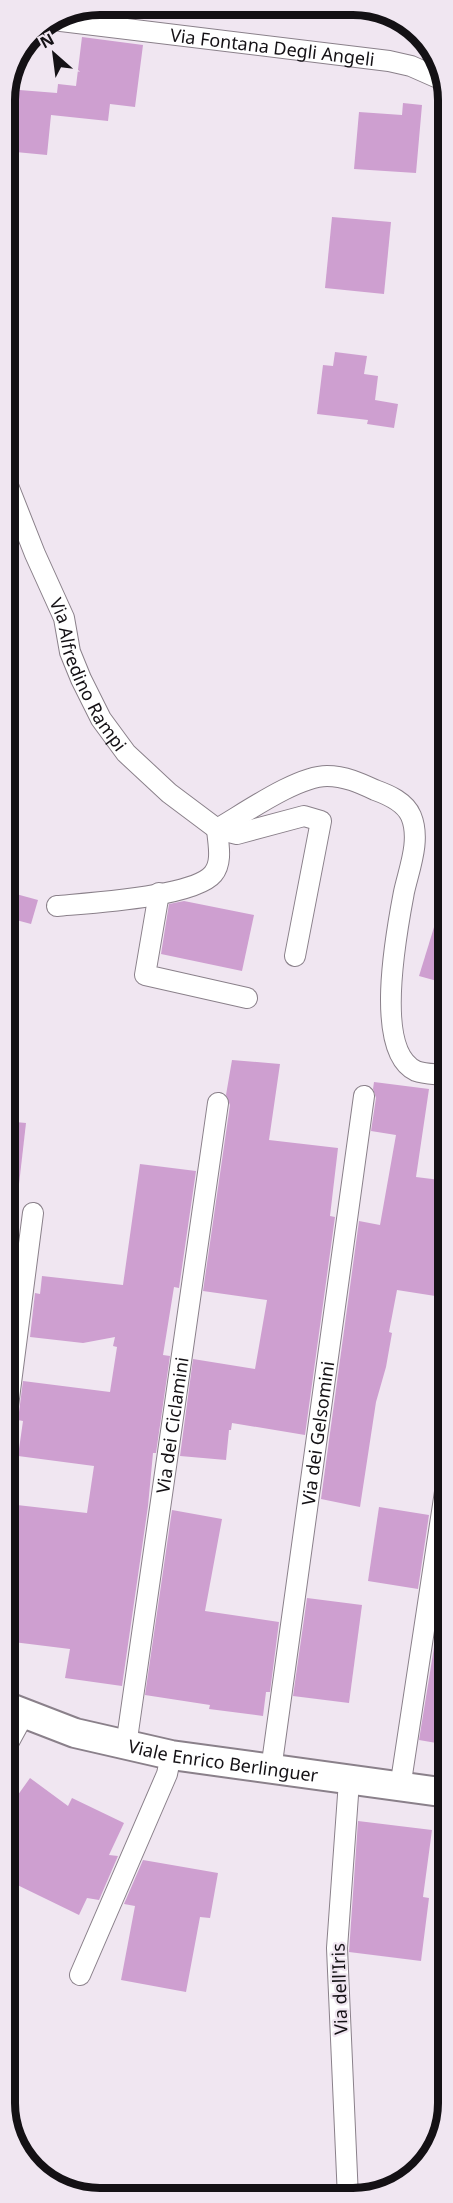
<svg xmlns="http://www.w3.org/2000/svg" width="453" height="2203" font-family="'Noto Sans',sans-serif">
  <rect width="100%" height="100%" fill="#f0e6f1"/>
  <g fill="#ce9fd0">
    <polygon points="82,37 143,45 135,107 110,104 108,121 51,115 47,155 5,151 5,94 7,89 57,93 58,84 76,86"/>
    <polygon points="403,103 422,105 416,173 354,169 359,112 402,115"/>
    <polygon points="332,217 391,222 384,294 325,288"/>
    <polygon points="335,352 367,356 364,374 378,376 375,400 398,404 394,428 367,424 368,420 317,414 323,365 333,366"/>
    <polygon points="5,891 38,900 31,924 5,917"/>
    <polygon points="443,898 448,898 448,984 419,976"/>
    <polygon points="184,901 254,915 242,971 161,954 169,904"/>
    <polygon points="232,1060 280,1064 269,1140 338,1148 330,1216 335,1217 305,1435 232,1423 231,1430 229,1430 226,1460 180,1456 193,1359 255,1369 267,1300 203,1291 230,1105 226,1095"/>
    <polygon points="374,1082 429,1089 416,1177 448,1181 448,1298 397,1290 389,1332 392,1333 386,1367 376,1402 360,1507 321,1499 359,1221 380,1225 396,1135 371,1131 376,1098 373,1089"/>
    <polygon points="5,1121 26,1123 18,1193 5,1192"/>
    <polygon points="140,1164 196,1171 179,1288 174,1287 163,1355 170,1356 156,1453 153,1453 148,1506 122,1686 65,1678 70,1649 5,1641 5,1550 12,1551 17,1505 87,1513 94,1466 18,1456 23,1421 18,1420 23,1381 110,1392 117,1347 113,1346 115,1337 83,1343 30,1337 35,1293 40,1294 42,1276 123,1285"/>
    <polygon points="379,1507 429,1515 418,1589 368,1581"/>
    <polygon points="172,1510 222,1519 205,1611 279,1622 270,1692 266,1692 263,1716 209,1709 210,1705 145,1695"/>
    <polygon points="307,1598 362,1605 349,1703 293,1696"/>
    <polygon points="438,1623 448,1624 448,1745 419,1740"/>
    <polygon points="30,1778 68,1806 72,1798 124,1823 109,1855 118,1856 99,1900 87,1898 79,1915 5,1879 5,1813"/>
    <polygon points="358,1821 432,1830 423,1897 429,1898 421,1961 349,1952"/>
    <polygon points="143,1860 218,1873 210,1918 200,1917 186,1992 121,1980 135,1906 124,1904"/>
  </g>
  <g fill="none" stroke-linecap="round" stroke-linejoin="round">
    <g stroke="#8a808a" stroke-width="22">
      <g id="minor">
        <path id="s1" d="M 61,21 L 389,61 L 411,66 L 445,81"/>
        <path id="s2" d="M 5,478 L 35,554 L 64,618 L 70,652 L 81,679 L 101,719 L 126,753 L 169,793 L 217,829 L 237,834 L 304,816 L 321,821 L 295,956"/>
        <path d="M 217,829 C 245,813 297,776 327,776 C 345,776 360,783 375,790 C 389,795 405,802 411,816 C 421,840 409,869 404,892 C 397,929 373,1051 416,1071 C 424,1074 435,1074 443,1075"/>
        <polyline points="159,893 145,975 247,998"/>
        <path d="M 57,906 C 89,903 194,897 213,874 C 223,862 218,843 217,829"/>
        <polyline points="5,1429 33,1213"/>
        <path id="s3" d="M 126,1746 L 218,1103"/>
        <polyline points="5,1749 24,1714"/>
        <path id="s4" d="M 271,1770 L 364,1096"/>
        <polyline points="400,1788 448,1472"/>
        <polyline points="80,1975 167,1774 171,1755"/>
        <polyline points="348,2198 337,1948 349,1781"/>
      </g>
    </g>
    <g stroke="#8a808a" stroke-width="32">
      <g id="secondary">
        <path id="s5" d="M 5,1706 L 75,1733 L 171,1755 L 448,1793"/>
      </g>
    </g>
    <use href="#minor" stroke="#fff" stroke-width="20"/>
    <use href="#secondary" stroke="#fff" stroke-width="28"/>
  </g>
  <g text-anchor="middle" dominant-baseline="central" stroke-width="4.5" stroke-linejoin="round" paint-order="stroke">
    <g font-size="18" fill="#141115" stroke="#f0e6f1">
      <text stroke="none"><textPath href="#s1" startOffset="213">Via Fontana Degli Angeli</textPath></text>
      <text stroke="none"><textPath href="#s2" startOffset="214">Via Alfredino Rampi</textPath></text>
      <text stroke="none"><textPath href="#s3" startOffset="324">Via dei Ciclamini</textPath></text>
      <text stroke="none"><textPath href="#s4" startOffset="340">Via dei Gelsomini</textPath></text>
      <text stroke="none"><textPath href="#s5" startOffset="226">Viale Enrico Berlinguer</textPath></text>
      <text transform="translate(339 1989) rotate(-92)">Via dell'Iris</text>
    </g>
  </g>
  <path d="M0 0H453V2203H0ZM100 15H353A85 85 0 0 1 438 100V2103A85 85 0 0 1 353 2188H100A85 85 0 0 1 15 2103V100A85 85 0 0 1 100 15Z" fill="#f0e6f1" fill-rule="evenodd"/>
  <path fill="none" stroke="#141115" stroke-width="8" d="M100 15H353A85 85 0 0 1 438 100V2103A85 85 0 0 1 353 2188H100A85 85 0 0 1 15 2103V100A85 85 0 0 1 100 15Z"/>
  <g transform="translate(54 54) rotate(332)" stroke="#f0e6f1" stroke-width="4.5" paint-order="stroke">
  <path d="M0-4.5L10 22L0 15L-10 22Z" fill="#141115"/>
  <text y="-9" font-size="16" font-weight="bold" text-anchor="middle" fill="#141115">N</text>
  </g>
</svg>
